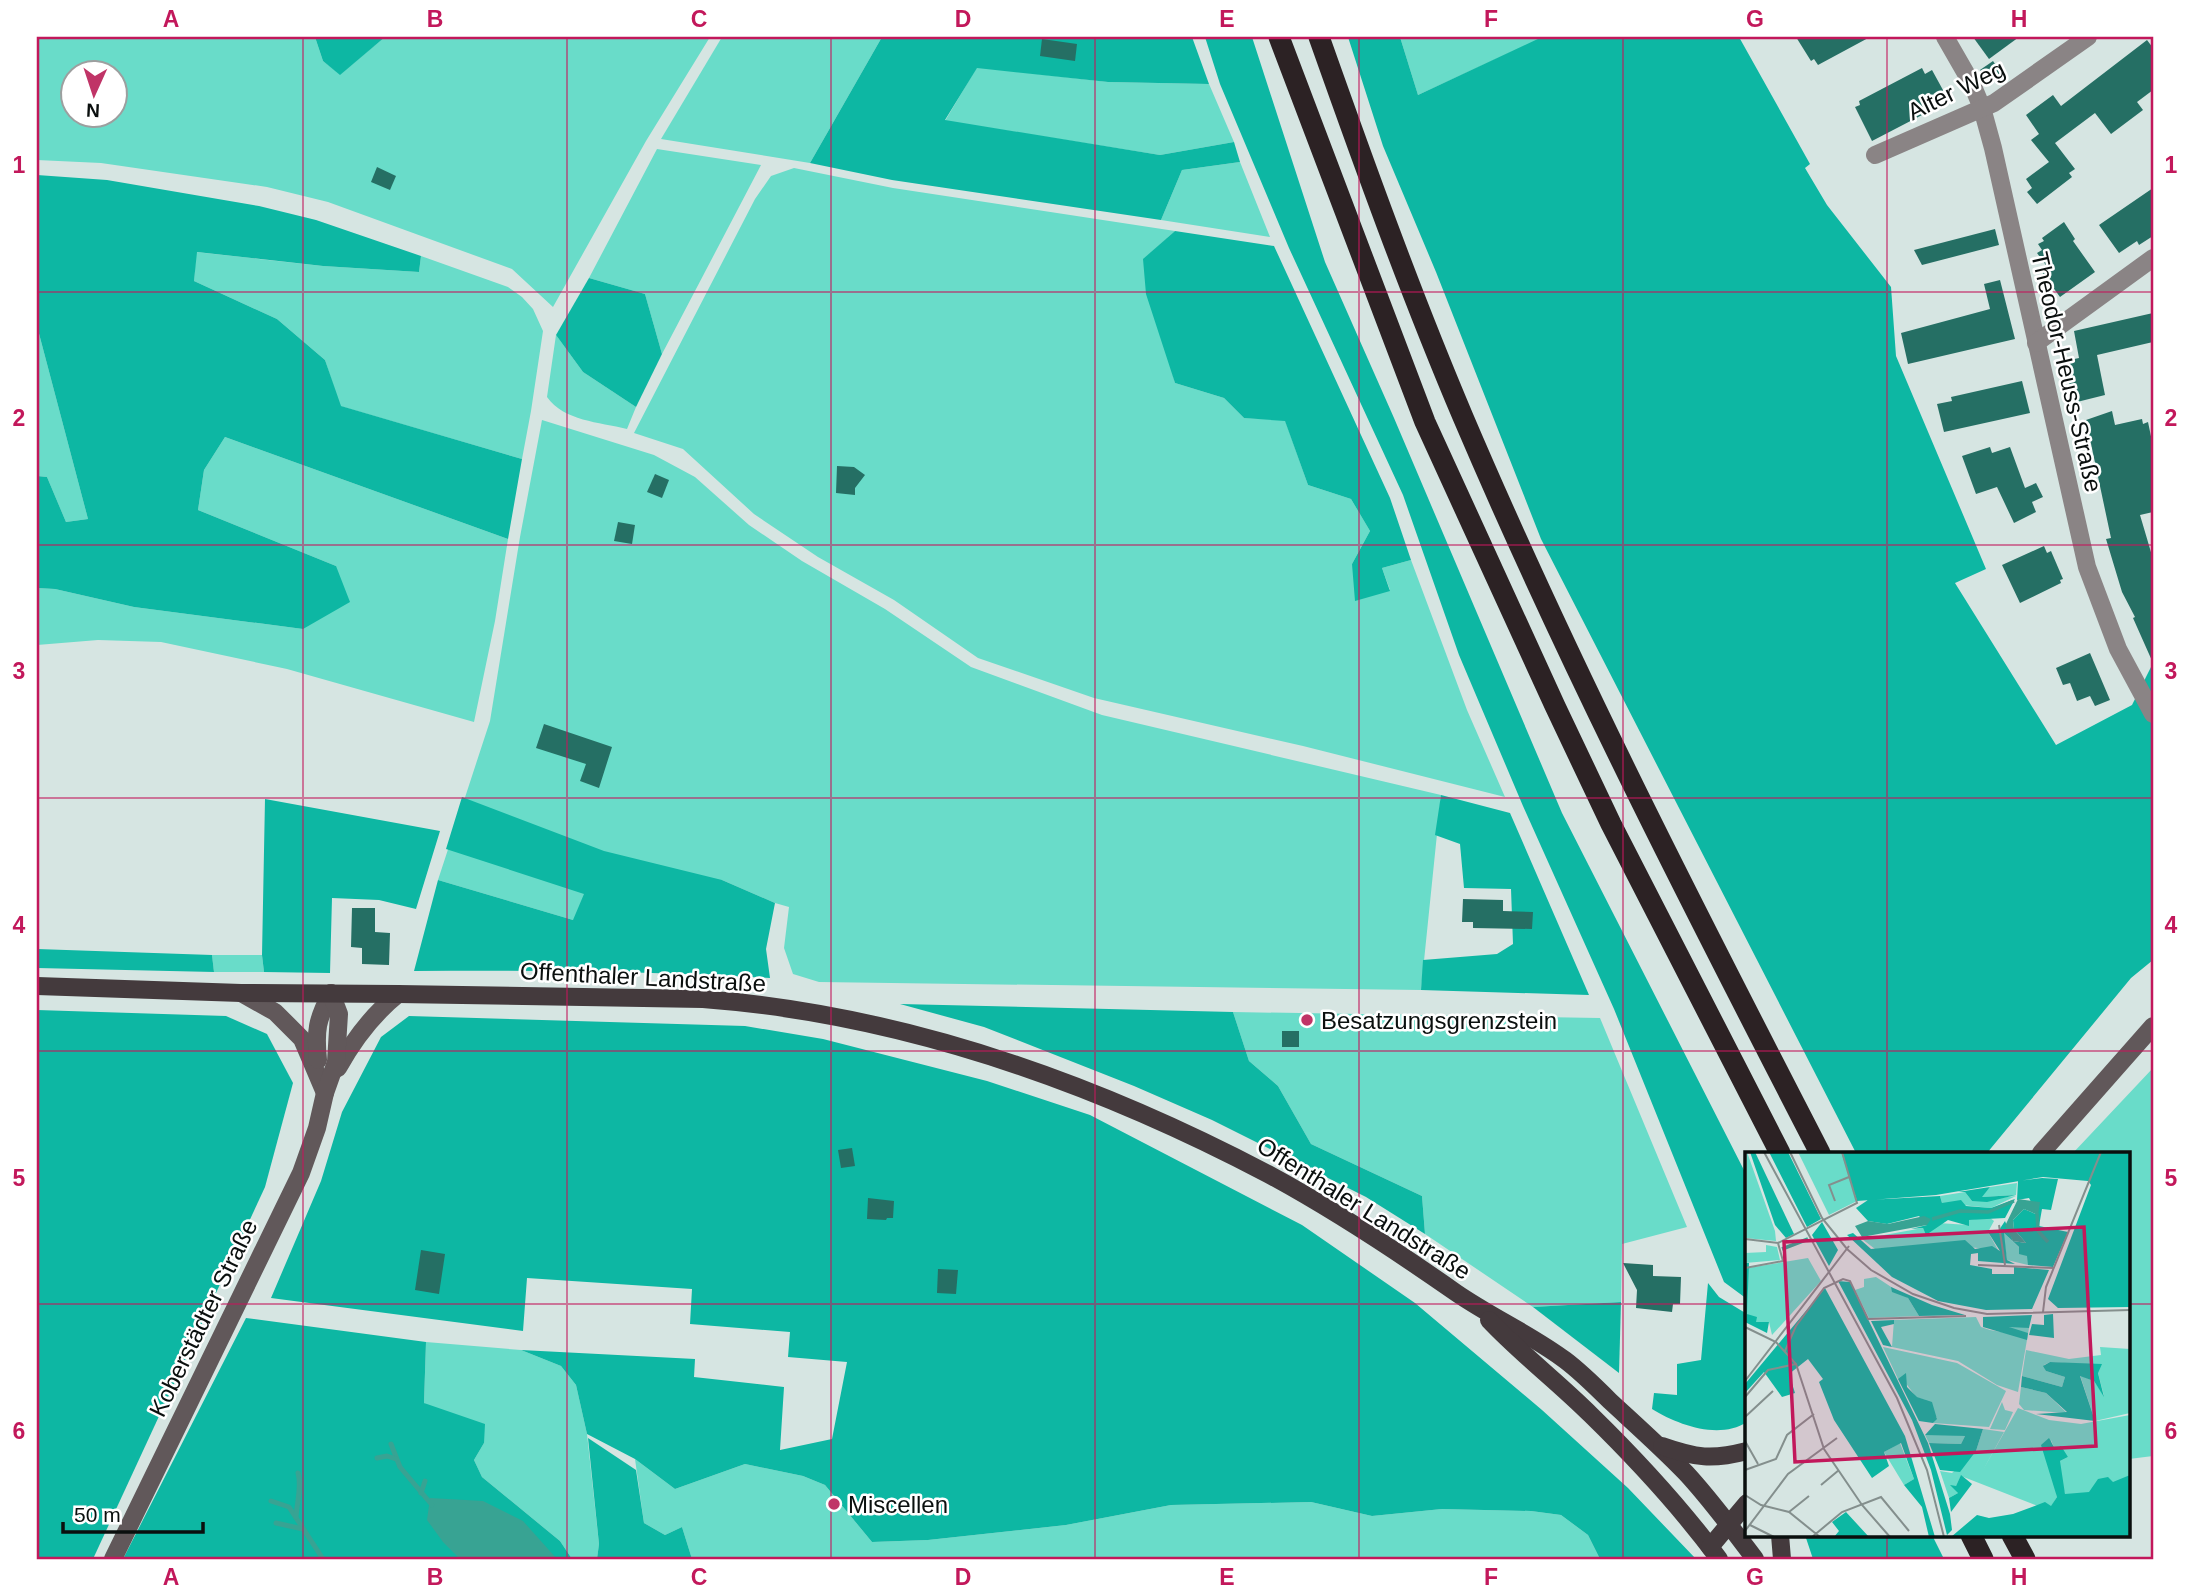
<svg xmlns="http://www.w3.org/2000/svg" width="2190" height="1596" font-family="Arial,sans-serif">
  <rect width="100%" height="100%" fill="#d6e5e2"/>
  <g fill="#69dcc9" fill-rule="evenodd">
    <path d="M 37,37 L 315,37 L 323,61 L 340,74 L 385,37 L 710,37 L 646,141 L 553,307 L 512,269 L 328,202 L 267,187 L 101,163 L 37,160 ZM 74,74 L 116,74 L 116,116 L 74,116 Z"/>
    <polygon points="722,37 882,37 810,163 661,139"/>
    <polygon points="1400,37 1542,37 1542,38 1418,95"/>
    <polygon points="977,67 1108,82 1209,84 1234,142 1160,155 945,121"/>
    <polygon points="657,149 761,165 662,354 645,294 589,278"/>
    <polygon points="1240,162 1270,237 1161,220 1182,170"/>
    <polygon points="794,168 893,188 1175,231 1144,259 1175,383 1224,398 1244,418 1285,420 1308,485 1351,499 1370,531 1352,564 1390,590 1382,568 1411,560 1467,710 1505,797 1303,746 1094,698 978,658 894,600 818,557 754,514 683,449 634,433 755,199 771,176"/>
    <polygon points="196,252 323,266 419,272 421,256 508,287 522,297 533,309 543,331 531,411 522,459 340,406 325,360 277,319 194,281"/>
    <polygon points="37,326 88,519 66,522 47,477 37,476"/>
    <path d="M 556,335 L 583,372 L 636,407 L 627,429 C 599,422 564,421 547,397 Z"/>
    <polygon points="542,420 654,455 695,477 749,525 802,561 885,609 971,667 1102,715 1441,795 1421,990 819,982 793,974 784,948 789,907 775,903 722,880 573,920 438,880 490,721 520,537"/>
    <polygon points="225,437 508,539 495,621 474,722 287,669 161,642 98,640 37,645 37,588 55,589 134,607 303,629 336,566 198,510 204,470"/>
    <polygon points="212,955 262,955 264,972 214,972"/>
    <polygon points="1233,1012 1600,1018 1687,1227 1622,1244 1621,1302 1533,1307 1425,1234 1422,1196 1311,1144 1278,1086 1249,1061"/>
    <polygon points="2153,1068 2153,1456 2129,1459 2129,1153 2073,1153"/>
    <polygon points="426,1342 521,1350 561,1366 576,1385 587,1434 599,1544 597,1559 572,1559 560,1541 482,1477 474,1460 484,1443 424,1403"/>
    <polygon points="635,1459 675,1489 745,1464 803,1476 825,1485 872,1542 928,1540 1066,1525 1171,1505 1311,1502 1372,1516 1442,1509 1531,1511 1561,1515 1588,1535 1600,1559 692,1559 682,1527 665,1535 644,1523"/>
  </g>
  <g fill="#0db7a3">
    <polygon points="315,37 385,37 340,75 323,61"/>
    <polygon points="882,37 1192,37 1209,84 1108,82 977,68 945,120 1160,155 1234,142 1240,162 1182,170 1161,220 892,180 810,163"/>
    <polygon points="1205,37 1252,37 1325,262 1394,418 1562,813 1747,1176 1747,1299 1724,1282 1614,1009 1523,806 1459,655 1403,495 1289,248 1220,84"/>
    <polygon points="1348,37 1400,37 1418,95 1542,37 1739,37 1810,164 1805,168 1827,205 1891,287 1896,356 1986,569 1955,583 2056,745 2132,705 2153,663 2153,960 2131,978 1987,1153 1856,1153 1541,539 1436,272 1383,146"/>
    <polygon points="37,175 107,180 259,206 316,220 421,256 419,272 323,266 197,252 194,281 277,319 325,360 341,406 522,459 508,539 225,437 204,470 198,510 336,566 350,602 303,629 134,607 55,589 37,588 37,476 47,477 66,522 88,519 37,326"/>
    <polygon points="1175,231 1274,246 1390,498 1411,560 1382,568 1390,591 1355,601 1352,564 1370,531 1351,499 1308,485 1285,421 1244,418 1224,398 1175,383 1146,294 1143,259"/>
    <polygon points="589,278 645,294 662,354 636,407 583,372 556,335"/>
    <polygon points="1441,795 1510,813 1589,995 1421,990 1423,960 1497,954 1513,944 1511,889 1464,888 1460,844 1435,835"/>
    <path d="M 462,797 L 604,851 L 722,880 L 775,903 L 766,949 L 770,978 C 651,971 533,970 414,971 L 438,880 L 573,920 L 584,894 L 446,849 Z"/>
    <polygon points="265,799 440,831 416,909 379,900 332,898 330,973 264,972 262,955"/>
    <polygon points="37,949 212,955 214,972 37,968"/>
    <polygon points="900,1004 1233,1012 1249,1061 1278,1086 1311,1144 1422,1196 1425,1234 1366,1197 1212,1120 1134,1086 984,1027"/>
    <polygon points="37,1010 226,1016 267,1034 293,1083 265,1187 93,1559 37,1559"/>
    <polygon points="409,1016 745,1026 823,1039 987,1081 1090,1115 1302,1225 1415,1303 1542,1410 1628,1488 1696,1559 1600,1559 1588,1535 1561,1515 1531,1511 1442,1509 1372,1516 1311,1502 1171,1505 1066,1525 928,1540 872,1542 825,1485 803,1476 745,1464 675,1489 635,1459 587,1434 576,1385 561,1366 521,1350 695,1359 694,1377 784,1387 780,1450 832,1439 847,1362 788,1357 790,1332 690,1324 692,1289 527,1278 523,1331 271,1298 321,1181 342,1112 381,1037"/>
    <path d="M 1708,1283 L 1719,1297 L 1747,1314 L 1747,1422 C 1719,1440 1678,1425 1652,1409 L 1654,1393 L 1677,1395 L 1677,1364 L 1701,1360 Z"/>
    <polygon points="1621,1302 1619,1373 1533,1307"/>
    <polygon points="246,1318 426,1342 424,1403 485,1424 484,1443 474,1460 482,1477 560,1541 572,1559 557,1559 557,1557 460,1559 123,1559"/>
    <polygon points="588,1438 636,1470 644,1523 665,1535 682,1527 692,1559 597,1559 599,1544"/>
    <polygon points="1805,1535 1932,1535 1944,1559 1813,1559"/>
  </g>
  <polygon fill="#38a393" points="430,1498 483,1501 523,1521 557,1559 460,1559 443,1542 427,1520"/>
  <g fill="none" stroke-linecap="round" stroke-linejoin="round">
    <g stroke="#38a393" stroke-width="5">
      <polyline points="391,1444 400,1467 432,1505"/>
      <polyline points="377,1458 387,1456 396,1459"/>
      <polyline points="421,1493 425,1481"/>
      <polyline points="271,1501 289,1507 323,1559"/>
      <path d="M 296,1517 C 297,1502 302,1486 298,1473"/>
      <polyline points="276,1523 303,1529"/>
    </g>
  </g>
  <g fill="#256f64">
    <polygon points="1796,37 1870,37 1818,65 1814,59 1811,61"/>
    <polygon points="1973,37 2019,37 1989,59"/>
    <polygon points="1042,39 1077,44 1075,61 1040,56"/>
    <polygon points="2147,40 2153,48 2153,90 2137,102 2143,110 2111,134 2095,113 2055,143 2075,169 2069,173 2072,177 2037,204 2027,192 2032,188 2026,179 2049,162 2031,140 2039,134 2026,115 2053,95 2061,106"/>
    <polygon points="1993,61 2002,74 1989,83 1980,70"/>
    <polygon points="1922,68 1925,74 1932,70 1949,101 1872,141 1855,107 1860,105 1859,101"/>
    <polygon points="377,167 396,176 390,190 371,182"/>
    <polygon points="2153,188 2153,236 2139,245 2137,241 2119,253 2099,225"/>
    <polygon points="2064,222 2075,239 2073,241 2095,272 2060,297 2042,272 2048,268 2037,253 2042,250 2038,244 2044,241 2042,238"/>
    <polygon points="1995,229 1999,245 1922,265 1914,250"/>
    <polygon points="2000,280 2015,339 1908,364 1901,333 1990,309 1984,284"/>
    <polygon points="2153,313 2153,342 2097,355 2105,395 2073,403 2065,361 2079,358 2074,331"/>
    <polygon points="2022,381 2030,413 1944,432 1937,404 1952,401 1951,397"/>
    <polygon points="2112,411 2115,425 2142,419 2143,424 2148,422 2153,446 2153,512 2140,515 2153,559 2153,663 2133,618 2135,617 2122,592 2106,539 2111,538 2086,420"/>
    <polygon points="1990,447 1992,453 2010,447 2025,488 2036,483 2043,497 2032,502 2036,512 2014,523 1997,487 1976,494 1962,456"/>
    <polygon points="837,466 854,467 865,475 855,488 855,495 836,493"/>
    <polygon points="655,474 669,480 662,498 647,492"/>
    <polygon points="618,522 635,525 632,544 614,541"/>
    <polygon points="2044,546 2047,553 2051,551 2063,579 2060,580 2061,583 2020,603 2002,565"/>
    <polygon points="2090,653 2110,700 2095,706 2090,696 2077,701 2070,683 2063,685 2056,668"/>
    <polygon points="544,724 612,747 599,788 580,781 586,764 536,748"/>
    <polygon points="1463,899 1503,900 1503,911 1533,912 1532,929 1473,928 1473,922 1462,922"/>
    <polygon points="352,908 375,908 375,932 390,933 389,965 362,964 362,948 351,947"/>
    <rect x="1282" y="1031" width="17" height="16"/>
    <polygon points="852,1148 855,1166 841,1168 838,1150"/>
    <polygon points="868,1198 894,1201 893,1218 887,1218 886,1220 867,1219"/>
    <polygon points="421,1250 445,1254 439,1294 415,1290"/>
    <polygon points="1623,1263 1653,1265 1653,1276 1681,1277 1680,1304 1673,1304 1672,1312 1636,1308 1637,1290"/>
    <polygon points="938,1269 958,1270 956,1294 937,1293"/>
  </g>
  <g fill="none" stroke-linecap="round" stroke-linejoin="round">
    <g stroke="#8a8485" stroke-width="18">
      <polyline points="1945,37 1972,84 1982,108 1993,148 2087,567 2118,649 2153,714"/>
      <polyline points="1875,155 1994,103 2088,37"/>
      <polyline points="2036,343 2153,258"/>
    </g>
    <g stroke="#61585a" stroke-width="18">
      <polyline points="241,993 275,1012 302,1039 325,1093"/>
      <path d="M 318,1060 C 315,1030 317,1020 331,993"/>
      <path d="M 338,1068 C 354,1039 372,1015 398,994"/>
      <polyline points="2041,1153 2153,1026"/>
      <polyline points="113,1559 301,1173 317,1128 325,1093 336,1062 339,1014 331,993"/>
    </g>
    <g stroke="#443a3d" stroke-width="18">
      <path d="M 37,986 L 241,993 L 398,994 L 703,999 C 901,1014 1093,1082 1268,1174 C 1333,1209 1395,1250 1455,1292 C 1491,1317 1530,1334 1565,1360 C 1581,1372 1596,1387 1610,1401 C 1636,1425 1662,1448 1686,1473 C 1711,1500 1733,1530 1755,1559"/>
      <path d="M 1489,1320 C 1521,1354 1558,1382 1591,1415 C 1636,1459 1682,1509 1719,1559"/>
      <path d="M 1662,1446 C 1696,1458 1712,1460 1747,1451"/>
      <polyline points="1780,1535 1782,1559"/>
      <polyline points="1710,1547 1747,1503"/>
    </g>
    <g stroke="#2c2224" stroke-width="21">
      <polyline points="1279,37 1425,422 1555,706 1611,824 1780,1153"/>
      <path d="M 1319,37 C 1364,164 1410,292 1463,417 C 1570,668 1695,911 1820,1153"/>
      <polyline points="1971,1535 1983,1559"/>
      <polyline points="2012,1535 2025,1559"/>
    </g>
  </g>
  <path fill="none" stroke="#c2185b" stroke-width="2" stroke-opacity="0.55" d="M 303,37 L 303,1559M 567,37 L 567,1559M 831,37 L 831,1559M 1095,37 L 1095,1559M 1359,37 L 1359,1559M 1623,37 L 1623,1559M 1887,37 L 1887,1153M 37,292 L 2153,292M 37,545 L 2153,545M 37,798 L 2153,798M 37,1051 L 2153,1051M 37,1304 L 1747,1304M 2129,1304 L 2153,1304M 1887,1535 L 1887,1559"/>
  <g fill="#c03467" stroke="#fff" stroke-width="2.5">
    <circle cx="1307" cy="1020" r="7"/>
    <circle cx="834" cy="1504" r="7"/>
  </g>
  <g text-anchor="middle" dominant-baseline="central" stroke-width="5" stroke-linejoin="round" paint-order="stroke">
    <g font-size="24" fill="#0a0f0e" stroke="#fff">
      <text transform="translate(1956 90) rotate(-26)">Alter Weg</text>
      <text transform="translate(2067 372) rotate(77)">Theodor-Heuss-Straße</text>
      <text transform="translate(643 977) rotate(3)">Offenthaler Landstraße</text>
      <text transform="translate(1364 1208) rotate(32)">Offenthaler Landstraße</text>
      <text transform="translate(203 1318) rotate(-64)">Koberstädter Straße</text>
    </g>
    <g font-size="24" fill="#0a0f0e" stroke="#fff" text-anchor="start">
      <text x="1321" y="1020">Besatzungsgrenzstein</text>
      <text x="848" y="1504">Miscellen</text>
    </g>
  </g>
  <g transform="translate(1745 1152)">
    <rect width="385" height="385" fill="#d6e5e2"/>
    <path d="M 2,0 L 30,79 L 31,89 L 0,86 ZM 53,0 L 96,0 L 112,49 L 84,63 ZM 272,31 L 271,43 L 236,45 L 245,35 ZM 220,40 L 227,49 L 271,44 L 246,56 L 197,51 L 195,44 ZM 244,65 L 249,69 L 243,80 L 253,98 L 193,92 L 130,97 L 117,87 L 178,76 L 181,82 L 193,71 L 224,73 L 224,68 ZM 258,80 L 283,104 L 283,113 L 262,108 ZM 21,93 L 32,95 L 35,108 L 0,111 L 0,101 L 21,100 ZM 63,106 L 76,129 L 27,183 L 24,170 L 10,170 L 2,162 L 3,116 ZM 131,125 L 163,146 L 174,164 L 124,166 L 110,138 L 119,135 L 119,127 ZM 231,165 L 236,175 L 245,178 L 262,181 L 266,172 L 284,176 L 273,240 L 252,233 L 213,209 L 147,195 L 149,168 ZM 138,195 L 212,211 L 261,239 L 244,275 L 188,271 L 192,266 L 180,248 L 171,245 L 157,226 L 153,227 ZM 355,195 L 385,197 L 385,261 L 350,269 L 335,223 L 349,229 L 359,244 L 351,213 L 305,210 L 299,213 L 301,219 L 320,225 L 317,235 L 277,224 L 281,198 L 324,207 L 356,203 ZM 276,235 L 301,241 L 322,261 L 279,258 L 274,252 ZM 257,250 L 260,258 L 268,260 L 260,278 L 245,277 ZM 273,256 L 304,268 L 336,272 L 385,263 L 385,323 L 345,345 L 320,342 L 314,323 L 315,309 L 323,305 L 310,298 L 306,288 L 312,345 L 306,355 L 293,354 L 216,324 L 211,334 L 213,341 L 204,346 L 195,319 L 207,321 L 231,299 L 238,277 L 259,280 L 238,318 ZM 190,281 L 220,284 L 216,292 L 184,291 L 180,283 ZM 155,291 L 169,327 L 159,333 L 139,300 Z" fill="#69dcc9"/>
    <path d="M 5,0 L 10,0 L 49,82 L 41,86 L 30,73 ZM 24,0 L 43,0 L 76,67 L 62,75 ZM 96,0 L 385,0 L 385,155 L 313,156 L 303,147 L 346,33 L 343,29 L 298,25 L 191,43 L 112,49 ZM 297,26 L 313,27 L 306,58 L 297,57 L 294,74 L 323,80 L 308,115 L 283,113 L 282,104 L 274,102 L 274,95 L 259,81 L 262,108 L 270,112 L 233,109 L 233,101 L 226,102 L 225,113 L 247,117 L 247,122 L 269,122 L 269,115 L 304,118 L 287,157 L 241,158 L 193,149 L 147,125 L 102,83 L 108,81 L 126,97 L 220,88 L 230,97 L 247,94 L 255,99 L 243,80 L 254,78 L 260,69 L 268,89 L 281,91 L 269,77 L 268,68 L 279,57 L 293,63 L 284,46 L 272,48 L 273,29 ZM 245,35 L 237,45 L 271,43 L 242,50 L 227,49 L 220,40 L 213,40 ZM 195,44 L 197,51 L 216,48 L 221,54 L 246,56 L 270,47 L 260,66 L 224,68 L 224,74 L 203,68 L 181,83 L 178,76 L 166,77 L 182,73 L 174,64 L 142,72 L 123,69 L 111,56 L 123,48 ZM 77,70 L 93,98 L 84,114 L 67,83 ZM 0,111 L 4,111 L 2,162 L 12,165 L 11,170 L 24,170 L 22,181 L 0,170 ZM 93,129 L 105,130 L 183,291 L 205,362 L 207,378 L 202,383 L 186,318 L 167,268 ZM 146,135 L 187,153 L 220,163 L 174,164 L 163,146 L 147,140 ZM 80,136 L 160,284 L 190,385 L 184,385 L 177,355 L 159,333 L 169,327 L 156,291 L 139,300 L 144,314 L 127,326 L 89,268 L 74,230 L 78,227 L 63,207 L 44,222 L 50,241 L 37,245 L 19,220 L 0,241 L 0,232 ZM 308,162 L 309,186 L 284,183 L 287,172 L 299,173 L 299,163 ZM 287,163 L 284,176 L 264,175 L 283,181 L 282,188 L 238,175 L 238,165 ZM 149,168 L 149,172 L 136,175 L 147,195 L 138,193 L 126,169 ZM 305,210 L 357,212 L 353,221 L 359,245 L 349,229 L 335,224 L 350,269 L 291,262 L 322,260 L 301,241 L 276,235 L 277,224 L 317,235 L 320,225 L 301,219 L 298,214 ZM 161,221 L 162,235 L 172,245 L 187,250 L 192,267 L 188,271 L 174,269 L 153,227 ZM 190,272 L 238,277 L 231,299 L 215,320 L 195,318 L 184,291 L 216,292 L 220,284 L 180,283 ZM 304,286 L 310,297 L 316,294 L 323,305 L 315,309 L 320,342 L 344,340 L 353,327 L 363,325 L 368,330 L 385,323 L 385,385 L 206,385 L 232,363 L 244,366 L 268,362 L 300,350 L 306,354 L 312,345 L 296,293 ZM 216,323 L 227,332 L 206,360 L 204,346 L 213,341 L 205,333 L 211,334 ZM 101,360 L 124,385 L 89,385 L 94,379 L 87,370 Z" fill="#0db7a3"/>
    <path d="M 273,47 L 295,50 L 293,63 L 279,57 L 268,68 L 269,77 L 281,91 L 268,89 L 260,74 ZM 179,64 L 186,67 L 182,73 L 117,85 L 110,74 L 123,69 L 143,72 Z" fill="#38a393"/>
    <path fill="none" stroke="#38a393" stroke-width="3.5" d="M 292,61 L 293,79 L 303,90M 187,67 L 215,59 L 243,60 L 269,49M 37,97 L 63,87"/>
    <path fill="none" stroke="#848f8d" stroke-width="2" d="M 19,0 L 152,246 L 182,318 L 199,385M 45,0 L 77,66 L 102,97 L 126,118 L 168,142 L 209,156 L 242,162 L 385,158M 90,49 L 84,33 L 104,25M 254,73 L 260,113M 0,87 L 33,91 L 112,51 L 97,0M 233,113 L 309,116M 0,116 L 38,109 L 33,91M 298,160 L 301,135 L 356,0M 0,175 L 31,190 L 51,212 L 79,297 L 117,353 L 145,385M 40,199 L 51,174 L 79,136 L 98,127 L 105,129 L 123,167 L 221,164M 0,229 L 104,94M 0,245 L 23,218 L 51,212M 0,265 L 28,239M 0,289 L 13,312M 0,318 L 31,307 L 42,283 L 69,262M 76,333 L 94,318M 0,343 L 16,353 L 44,360 L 75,385M 44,360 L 64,344M 5,373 L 29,385M 0,379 L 43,322 L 92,286M 67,385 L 97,360 L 136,345 L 164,379"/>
    <path fill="#c2185b" fill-opacity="0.15" stroke="#c2185b" stroke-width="3.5" d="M 339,75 L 351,294 L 50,310 L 39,90 Z"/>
    <rect width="385" height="385" fill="none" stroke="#0a0f0e" stroke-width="3.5"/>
  </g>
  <rect width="2190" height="1596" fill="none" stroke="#ffffff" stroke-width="77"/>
  <g transform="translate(94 94) rotate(183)"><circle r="33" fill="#ffffff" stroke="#9d9f9f" stroke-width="2"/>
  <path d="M0-5L12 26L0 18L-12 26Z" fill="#c03467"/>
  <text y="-10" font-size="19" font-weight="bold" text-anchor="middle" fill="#0a0f0e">N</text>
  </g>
  <path d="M63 1522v10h140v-10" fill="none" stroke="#0a0f0e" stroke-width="3.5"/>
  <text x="74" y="1522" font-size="21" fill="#0a0f0e" stroke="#ffffff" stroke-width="5" paint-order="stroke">50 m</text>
  <rect x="38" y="38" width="2114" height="1520" fill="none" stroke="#c2185b" stroke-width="2.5"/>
  <g font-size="23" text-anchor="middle" font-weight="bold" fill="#c2185b">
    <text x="171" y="27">A</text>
    <text x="435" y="27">B</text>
    <text x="699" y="27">C</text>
    <text x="963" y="27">D</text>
    <text x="1227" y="27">E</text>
    <text x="1491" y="27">F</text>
    <text x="1755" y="27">G</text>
    <text x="2019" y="27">H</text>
    <text x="19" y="173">1</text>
    <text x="2171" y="173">1</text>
    <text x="19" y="426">2</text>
    <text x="2171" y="426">2</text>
    <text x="19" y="679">3</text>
    <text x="2171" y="679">3</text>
    <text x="19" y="933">4</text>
    <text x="2171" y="933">4</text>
    <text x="19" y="1186">5</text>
    <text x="2171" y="1186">5</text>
    <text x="19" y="1439">6</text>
    <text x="2171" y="1439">6</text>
    <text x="171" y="1585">A</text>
    <text x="435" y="1585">B</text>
    <text x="699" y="1585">C</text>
    <text x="963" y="1585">D</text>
    <text x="1227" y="1585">E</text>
    <text x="1491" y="1585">F</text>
    <text x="1755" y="1585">G</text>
    <text x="2019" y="1585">H</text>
  </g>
</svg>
